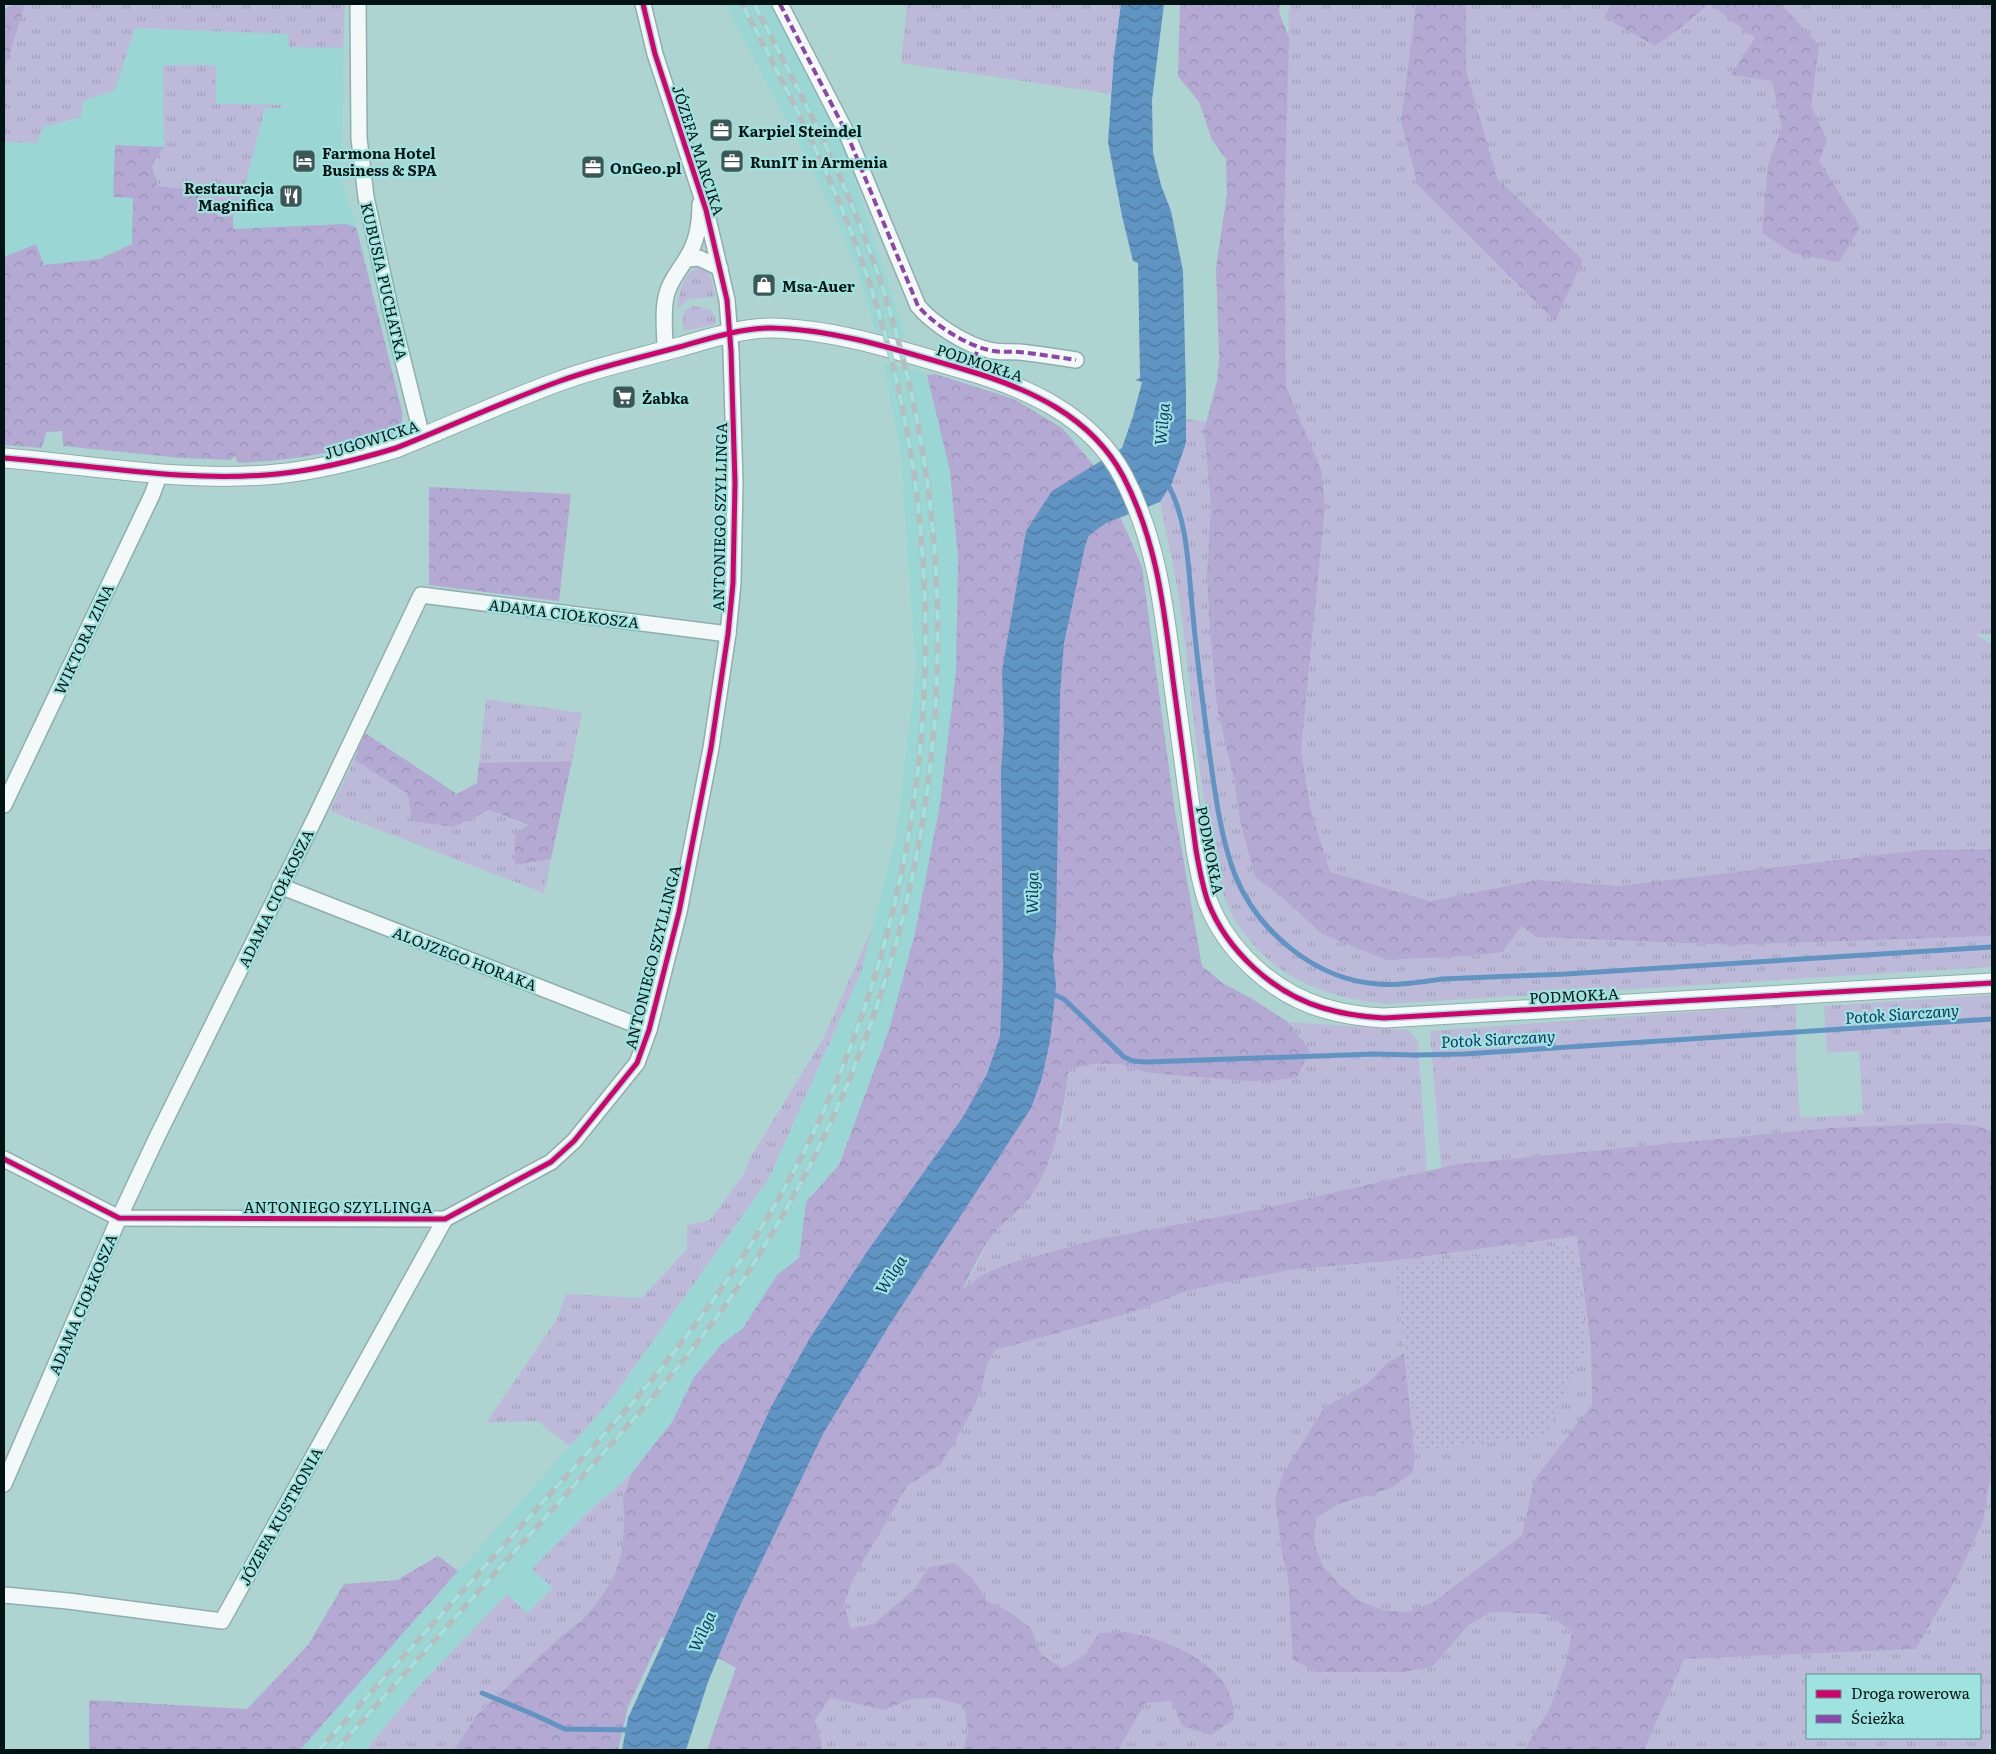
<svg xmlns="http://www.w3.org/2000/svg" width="1996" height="1754" font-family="Literata,serif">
  <defs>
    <pattern id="grass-tufts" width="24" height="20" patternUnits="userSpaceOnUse" patternTransform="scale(1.25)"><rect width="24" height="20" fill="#bdbad9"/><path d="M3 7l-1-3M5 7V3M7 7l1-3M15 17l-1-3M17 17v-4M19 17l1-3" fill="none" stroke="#a19fb9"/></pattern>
    <pattern id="forest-crowns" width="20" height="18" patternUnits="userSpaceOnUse" patternTransform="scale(1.25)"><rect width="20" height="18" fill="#b3a9d2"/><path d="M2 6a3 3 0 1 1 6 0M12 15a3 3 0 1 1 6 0" fill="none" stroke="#9891b3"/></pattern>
    <pattern id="park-dots" width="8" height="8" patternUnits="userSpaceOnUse" patternTransform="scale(1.25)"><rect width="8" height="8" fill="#bdbad9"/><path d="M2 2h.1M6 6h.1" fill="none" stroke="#a19fb9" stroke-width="1.8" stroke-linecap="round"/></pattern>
    <pattern id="water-waves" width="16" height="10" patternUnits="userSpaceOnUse" patternTransform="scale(1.25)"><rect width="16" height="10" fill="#6094c2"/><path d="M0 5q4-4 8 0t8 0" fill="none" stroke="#4d789c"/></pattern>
  </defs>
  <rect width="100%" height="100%" fill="#aed4d2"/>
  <g fill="#9ad6d4">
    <polygon points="26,4 345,4 341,181 357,226 402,411 403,419 396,432 373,441 263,461 238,463 228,238 132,244 100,259 44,265 4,257 4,73"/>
    <polygon points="725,4 771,4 840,134 906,337 902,338 880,332 876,333 856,266 842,233 812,168"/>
    <polygon points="889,363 910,370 914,368 927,375 950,470 958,558 956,672 941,803 915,933 890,1030 838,1165 806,1202 799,1258 777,1275 743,1328 721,1345 694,1377 672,1422 631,1474 583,1517 533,1569 553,1588 527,1613 507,1594 418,1687 366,1750 300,1750 610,1401 769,1178 861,972 896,837 916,671 901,454 884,365"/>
  </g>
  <g fill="url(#grass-tufts)" fill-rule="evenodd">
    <polygon points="25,4 345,4 343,48 289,47 288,34 135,28 115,90 83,101 81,117 43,127 37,143 4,142 4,72"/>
    <polygon points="907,4 1121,4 1111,94 901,63"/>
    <polygon points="1289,4 1416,4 1401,121 1582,260 1497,178 1466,70 1466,4 1992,4 1992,634 1975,634 1992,644 1992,849 1920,850 1619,886 1538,880 1430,901 1330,872 1311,810 1301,751 1325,508 1322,472 1286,386 1284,223"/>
    <polygon points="163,65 216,65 216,104 282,105 282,108 265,108 238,212 233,216 219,217 194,190 157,186 152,165 164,147"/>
    <path d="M 697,268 C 713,268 712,284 715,297 L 689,299 L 676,310 C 679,295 682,275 697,268 Z"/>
    <polygon points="693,306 710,309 715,316 716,324 684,331 682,319 685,310"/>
    <path d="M 1186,419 L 1207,422 L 1204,431 L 1211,506 L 1207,573 L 1209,619 L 1217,709 L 1234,780 L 1240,821 L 1255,877 L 1283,898 L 1322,934 L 1386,960 L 1472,956 L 1502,952 L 1522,926 L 1536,937 L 1733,945 L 1992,936 L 1992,967 L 1388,1004 C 1335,999 1287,984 1251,942 C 1247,936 1241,930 1237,924 C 1214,884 1210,839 1203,793 C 1195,737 1189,681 1183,625 C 1178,584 1168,543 1160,502 L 1172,483 L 1186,443 Z"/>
    <polygon points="486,699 582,713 572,761 479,763"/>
    <polygon points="354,760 408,794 454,827 489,810 528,826 515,865 551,859 544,893 330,811"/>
    <polygon points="873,926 861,972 769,1178 610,1401 570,1446 537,1421 486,1423 557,1319 566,1294 642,1298 687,1249 687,1225 710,1220 744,1174 750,1158 823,1039"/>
    <polygon points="1992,995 1992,1131 1977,1126 1948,1123 1829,1128 1458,1164 1441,1168 1430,1031 1796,1004 1796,1055 1800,1118 1863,1114 1859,1051 1827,1053 1824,1006"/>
    <polygon points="1288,1022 1408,1030 1418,1041 1427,1171 1261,1209 1094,1240 1011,1263 963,1290 993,1233 1013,1216 1031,1196 1062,1123 1069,1069 1094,1064 1119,1064 1145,1072 1247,1081 1310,1050"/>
    <polygon points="1577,1236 1591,1348 1592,1406 1534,1480 1522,1535 1432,1603 1407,1612 1383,1610 1360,1601 1341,1586 1324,1567 1314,1543 1316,1518 1339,1504 1392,1488 1413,1472 1415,1456 1404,1353 1387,1363 1369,1382 1324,1408 1275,1500 1282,1553 1288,1578 1293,1660 1405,1672 1432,1667 1469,1625 1492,1612 1548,1614 1572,1631 1567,1658 1550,1708 1524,1750 1116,1750 1145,1703 1172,1701 1182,1726 1197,1658 1172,1646 1149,1638 1099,1633 1085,1655 1062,1668 1041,1654 1031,1628 1010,1612 987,1601 973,1579 929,1567 915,1588 875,1623 851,1629 844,1605 853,1579 907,1486 941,1464 981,1391 987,1365 995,1350 1130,1313 1181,1293 1208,1286 1290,1270 1390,1261"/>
    <path d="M 1992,1465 L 1992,1740 L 1987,1750 L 1644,1750 L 1684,1659 L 1916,1649 L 1960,1572 L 1983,1522 ZM 1807,1675 L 1980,1675 L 1980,1738 L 1807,1738 Z"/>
    <polygon points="631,1474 623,1499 624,1524 622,1551 614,1577 600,1599 582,1620 559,1638 478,1714 454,1750 366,1750 418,1687 507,1594 527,1613 553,1588 532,1569 583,1517"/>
    <polygon points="830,1698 885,1710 910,1699 937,1698 964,1706 968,1732 963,1750 821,1750 822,1744 815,1720"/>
  </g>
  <g fill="url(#forest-crowns)">
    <polygon points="15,4 25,4 4,72 4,9"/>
    <polygon points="1180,4 1280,4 1279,12 1289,38 1284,223 1286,386 1322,472 1325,508 1301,751 1311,810 1330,872 1430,901 1538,880 1619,886 1920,850 1992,849 1992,936 1733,945 1536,937 1522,926 1502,952 1472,956 1386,960 1322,934 1283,898 1255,877 1240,821 1234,780 1217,708 1209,619 1207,573 1211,506 1204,431 1217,381 1219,358 1216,268 1227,193 1226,159 1212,140 1199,102 1178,76"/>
    <polygon points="1416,4 1466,4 1466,70 1497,178 1583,260 1555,321 1418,185 1401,121"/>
    <polygon points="1612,4 1709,4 1680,28 1655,46 1604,17"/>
    <polygon points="1710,4 1784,4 1784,7 1819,46 1811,106 1827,141 1819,161 1860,227 1839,262 1792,253 1762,233 1768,165 1782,128 1772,81 1731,75 1755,38"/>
    <path d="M 115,145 L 164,147 L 152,165 L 157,186 L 194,190 L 219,217 L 233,216 L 233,229 L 346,224 L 356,227 L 402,411 C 403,419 402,426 396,432 C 388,438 376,440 367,443 C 325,455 282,461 238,463 L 235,456 L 230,460 L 181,458 L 63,446 L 62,431 L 46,432 L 42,448 L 4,445 L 4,257 L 36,244 L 44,265 L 100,259 L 132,244 L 133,198 L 113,197 Z"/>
    <path d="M 935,374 L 1014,399 L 1062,428 L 1092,463 L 1124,525 L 1142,567 L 1174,805 L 1202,966 L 1224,984 L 1249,997 L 1288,1022 L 1310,1050 L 1297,1077 L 1272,1081 L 1247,1081 L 1172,1075 L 1145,1072 L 1119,1064 L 1094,1064 L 1069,1069 C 1063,1111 1056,1161 1030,1197 C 1020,1210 1007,1220 995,1232 C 987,1240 968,1277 963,1289 L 984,1274 L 1011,1263 L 1094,1240 L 1261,1209 L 1458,1164 L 1829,1128 L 1948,1123 L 1977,1126 L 1992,1131 L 1992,1465 L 1983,1522 L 1960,1572 L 1916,1649 L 1684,1659 L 1644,1750 L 1524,1750 L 1550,1708 L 1567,1658 L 1572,1631 L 1547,1614 L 1492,1612 L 1469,1625 L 1432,1667 L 1405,1672 L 1317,1672 L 1293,1660 L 1288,1578 L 1282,1553 L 1275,1500 L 1283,1474 L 1324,1408 L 1369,1382 L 1387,1363 L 1404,1353 L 1415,1456 L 1413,1472 L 1392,1488 L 1339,1504 L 1316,1518 L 1314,1543 L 1324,1567 L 1341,1586 L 1360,1601 L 1383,1610 L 1407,1612 L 1432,1603 L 1522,1535 L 1534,1480 L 1592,1405 L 1591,1348 L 1577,1236 L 1390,1261 L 1290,1270 L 1208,1286 L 1181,1293 L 1130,1313 L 995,1350 L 987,1365 L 981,1391 L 970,1415 L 941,1464 L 907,1486 L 853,1579 L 844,1605 L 851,1629 L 875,1623 L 915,1588 L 929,1567 L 954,1563 L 973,1579 L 987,1601 L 1010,1612 L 1031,1628 L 1041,1654 L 1062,1668 L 1085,1655 L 1099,1633 C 1107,1633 1117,1631 1126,1632 C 1161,1638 1214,1658 1229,1693 C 1233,1700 1233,1711 1234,1719 L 1211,1735 L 1182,1726 L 1172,1701 L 1145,1703 L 1118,1750 L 963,1750 L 968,1732 L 964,1706 L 937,1698 L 910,1699 L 885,1710 L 830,1698 L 815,1720 L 822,1744 L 821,1750 L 707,1750 L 736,1668 L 722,1660 L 661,1637 L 628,1707 L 618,1750 L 454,1750 L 478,1714 L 559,1638 L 582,1620 L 600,1599 L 614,1577 L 622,1551 L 624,1524 L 623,1499 L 631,1474 L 672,1422 L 694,1377 L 721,1345 L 743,1328 L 777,1275 L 799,1258 L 806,1202 L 839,1165 L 889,1030 L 915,933 L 940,804 L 956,672 L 958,558 L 950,471 L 927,375 Z"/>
    <polygon points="429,487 571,494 559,601 429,585"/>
    <polygon points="365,733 457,794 477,783 479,763 572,761 551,859 515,865 515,835 528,825 489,810 454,827 412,821 408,794 354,760"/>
    <polygon points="438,1556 458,1571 300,1750 89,1750 89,1700 247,1709 308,1645 344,1584 397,1580"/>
  </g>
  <polygon fill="url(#park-dots)" points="1575,1245 1587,1347 1544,1436 1418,1451 1394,1265"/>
  <polygon fill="url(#water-waves)" points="1121,4 1164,4 1152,100 1153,153 1161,185 1171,211 1183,271 1186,392 1186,443 1172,483 1160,502 1106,523 1089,535 1085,546 1064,643 1060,693 1056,928 1053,956 1056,986 1050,1041 1042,1078 1031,1108 890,1324 824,1432 735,1616 708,1682 686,1750 622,1750 628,1718 771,1407 810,1338 869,1249 963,1117 987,1074 1000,1036 1003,972 1001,772 1004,729 1002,671 1026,531 1052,491 1122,448 1133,416 1142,382 1135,380 1140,378 1138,263 1133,261 1122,216 1108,142 1114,56"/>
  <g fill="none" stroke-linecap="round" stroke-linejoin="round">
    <g stroke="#6094c2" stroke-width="5">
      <path d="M 1167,483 C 1189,521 1188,572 1193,615 C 1197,660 1203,705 1209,750 C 1215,792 1220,836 1235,875 C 1258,932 1316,980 1378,984 C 1398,986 1422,982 1442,979 L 1566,974 L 1992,947"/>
      <polyline points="1050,993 1064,999 1124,1057 1133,1061 1146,1062 1374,1054 1415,1055 1464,1054 1992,1019"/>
      <polyline points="482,1693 528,1712 565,1729 631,1730"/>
    </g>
    <g stroke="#8faeac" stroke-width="18">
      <g id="minor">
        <polyline points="358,4 359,138 366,197 391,312 422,437"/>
        <path d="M 780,4 L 847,134 L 918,306 C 933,324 966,345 989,350 C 999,353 1009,351 1019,352 C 1038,354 1057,357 1076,360"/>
        <polyline points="687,259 699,258 720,268"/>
        <path d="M 665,351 C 665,334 662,308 667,293 C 671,279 679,271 686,259 C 697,243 700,222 700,204"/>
        <polyline points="4,805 152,495 160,473"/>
        <polyline points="280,886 649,1030"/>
        <polyline points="4,1159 119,1218 445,1219 551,1162 574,1141 637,1063 649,1030 679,912 711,748 728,634 733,583 735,483 731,351 727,300 706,210 655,54 643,4"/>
        <polyline points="4,1484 119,1218 157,1137 316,816 421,595 728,634"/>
        <polyline points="4,1595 68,1601 222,1621 445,1219"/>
      </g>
    </g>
    <g stroke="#8faeac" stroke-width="21">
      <path id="tertiary" d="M 4,458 C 94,465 186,483 277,474 C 318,470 357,460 396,448 C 451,426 505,401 560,381 C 598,367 639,358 679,347 C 708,339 740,328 771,328 C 836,329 904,352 966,370 C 1028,388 1091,416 1123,476 C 1157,541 1164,608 1173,680 C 1181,737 1188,793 1196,850 C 1199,867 1202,885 1208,902 C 1227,951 1273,993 1323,1008 C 1343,1014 1363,1017 1384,1018 L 1992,983"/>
    </g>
    <use href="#minor" stroke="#f3f9f8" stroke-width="15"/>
    <use href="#tertiary" stroke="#f3f9f8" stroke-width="19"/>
    <g stroke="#b4bebe" stroke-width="5.5">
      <g id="rail">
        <path d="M 319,1750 L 634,1401 C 686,1340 734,1275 775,1205 C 931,937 967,604 877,307 C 845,200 794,102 742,4"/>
        <path d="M 336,1750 C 411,1667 486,1583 561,1500 C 625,1429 691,1358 744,1278 C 933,992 990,631 887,302 C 855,197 805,101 754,4"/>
      </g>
    </g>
    <use href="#rail" stroke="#9fe3e0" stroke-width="4" stroke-dasharray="11" stroke-linecap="butt"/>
    <g stroke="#8e44ad" stroke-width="4" stroke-dasharray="8 4" stroke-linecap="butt">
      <path d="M 780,4 L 847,134 L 918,306 C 933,324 966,345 989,350 C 999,353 1009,351 1019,352 C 1038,354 1057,357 1076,360"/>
      <polyline points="971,371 978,348"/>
    </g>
    <g stroke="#9fe3e0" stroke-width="8">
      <g id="cycleway">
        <path d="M 4,458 C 94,465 186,483 277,474 C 318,470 357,460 396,448 C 451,426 505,401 560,381 C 598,367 639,358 679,347 C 708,339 740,328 771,328 C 836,329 904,352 966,370 C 1028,388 1091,416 1123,476 C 1157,541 1164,608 1173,680 C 1181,737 1188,793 1196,850 C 1199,867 1202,885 1208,902 C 1227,951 1273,993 1323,1008 C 1343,1014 1363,1017 1384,1018 L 1992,983"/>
        <polyline points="4,1159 119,1218 445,1219 551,1162 574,1141 637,1063 649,1030 679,912 711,748 728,634 733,583 735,483 731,351 727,300 706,210 655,54 643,4"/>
      </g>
    </g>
    <use href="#cycleway" stroke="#d6006c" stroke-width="5"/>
  </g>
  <defs>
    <g id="office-square" transform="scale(1.25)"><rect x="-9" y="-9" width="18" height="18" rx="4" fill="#3d5756" stroke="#9fe3e0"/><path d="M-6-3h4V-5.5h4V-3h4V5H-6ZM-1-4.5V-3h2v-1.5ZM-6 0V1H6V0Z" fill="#fff"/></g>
    <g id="hotel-square" transform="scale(1.25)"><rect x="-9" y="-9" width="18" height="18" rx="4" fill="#3d5756" stroke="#9fe3e0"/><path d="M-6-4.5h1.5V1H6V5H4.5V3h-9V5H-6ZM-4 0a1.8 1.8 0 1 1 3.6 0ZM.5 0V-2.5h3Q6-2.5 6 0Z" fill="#fff"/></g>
    <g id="restaurant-square" transform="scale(1.25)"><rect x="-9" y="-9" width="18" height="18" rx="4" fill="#3d5756" stroke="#9fe3e0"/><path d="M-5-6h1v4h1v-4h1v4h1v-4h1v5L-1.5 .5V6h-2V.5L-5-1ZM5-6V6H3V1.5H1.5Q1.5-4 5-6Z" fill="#fff"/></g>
    <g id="shop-square" transform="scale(1.25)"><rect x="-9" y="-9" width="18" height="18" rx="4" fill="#3d5756" stroke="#9fe3e0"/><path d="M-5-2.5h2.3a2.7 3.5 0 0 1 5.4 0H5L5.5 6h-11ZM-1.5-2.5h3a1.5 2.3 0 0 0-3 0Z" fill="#fff"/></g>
    <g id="supermarket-square" transform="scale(1.25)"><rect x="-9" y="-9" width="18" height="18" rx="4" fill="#3d5756" stroke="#9fe3e0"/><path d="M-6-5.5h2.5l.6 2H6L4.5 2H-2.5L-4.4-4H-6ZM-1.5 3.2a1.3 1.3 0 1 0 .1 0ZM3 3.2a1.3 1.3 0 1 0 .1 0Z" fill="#fff"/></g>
  </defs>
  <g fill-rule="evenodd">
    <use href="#office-square" x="721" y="130"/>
    <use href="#hotel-square" x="304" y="161"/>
    <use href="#office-square" x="732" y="161"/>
    <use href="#office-square" x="593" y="167"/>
    <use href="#restaurant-square" x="291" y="196"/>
    <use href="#shop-square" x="764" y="285"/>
    <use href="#supermarket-square" x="624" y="397"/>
  </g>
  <g text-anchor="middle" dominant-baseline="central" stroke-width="4.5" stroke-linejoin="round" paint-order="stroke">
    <g font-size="15" font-weight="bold" fill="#001413" stroke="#9fe3e0" text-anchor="start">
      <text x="738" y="130">Karpiel Steindel</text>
      <text x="322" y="152">Farmona Hotel<tspan x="322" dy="17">Business &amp; SPA</tspan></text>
      <text x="750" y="161">RunIT in Armenia</text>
      <text x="610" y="167">OnGeo.pl</text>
      <text x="274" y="187" text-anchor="end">Restauracja<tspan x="274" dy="17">Magnifica</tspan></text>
      <text x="782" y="285">Msa-Auer</text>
      <text x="642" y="397">Żabka</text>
    </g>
    <g font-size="15" fill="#001413" stroke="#9fe3e0">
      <text transform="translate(699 150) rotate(72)">JÓZEFA MARCIKA</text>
      <text transform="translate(385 281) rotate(77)">KUBUSIA PUCHATKA</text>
      <text transform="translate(980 362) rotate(18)">PODMOKŁA</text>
      <text transform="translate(371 439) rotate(-17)">JUGOWICKA</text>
      <text transform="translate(719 517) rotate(-89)">ANTONIEGO SZYLLINGA</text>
      <text transform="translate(564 613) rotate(7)">ADAMA CIOŁKOSZA</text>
      <text transform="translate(83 639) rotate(-65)">WIKTORA ZINA</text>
      <text transform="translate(1211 850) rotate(79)">PODMOKŁA</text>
      <text transform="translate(275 898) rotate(-64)">ADAMA CIOŁKOSZA</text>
      <text transform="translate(652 957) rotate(-76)">ANTONIEGO SZYLLINGA</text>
      <text transform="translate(465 958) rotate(21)">ALOJZEGO HORAKA</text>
      <text transform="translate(1574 995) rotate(-3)">PODMOKŁA</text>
      <text x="338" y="1206">ANTONIEGO SZYLLINGA</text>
      <text transform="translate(82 1304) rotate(-67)">ADAMA CIOŁKOSZA</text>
      <text transform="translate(280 1516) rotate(-61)">JÓZEFA KUSTRONIA</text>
    </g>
    <g font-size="16" font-style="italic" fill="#0e3965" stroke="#9fe3e0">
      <text transform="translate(1161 424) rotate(-85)">Wilga</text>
      <text transform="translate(1031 893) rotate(-89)">Wilga</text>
      <text transform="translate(1902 1013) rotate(-4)">Potok Siarczany</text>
      <text transform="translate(1498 1038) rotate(-3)">Potok Siarczany</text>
      <text transform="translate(890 1274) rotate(-57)">Wilga</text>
      <text transform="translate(701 1631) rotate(-65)">Wilga</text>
    </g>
  </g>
  <rect width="1996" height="1754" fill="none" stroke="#001413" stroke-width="10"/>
  <rect x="1806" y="1674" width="175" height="65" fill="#9fe3e0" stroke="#5f908e"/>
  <rect x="1816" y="1690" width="25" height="8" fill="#d6006c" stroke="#5f908e"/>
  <text x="1851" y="1699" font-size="15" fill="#001413">Droga rowerowa</text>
  <rect x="1816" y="1715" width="25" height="8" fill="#8e44ad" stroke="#5f908e"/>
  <text x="1851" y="1724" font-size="15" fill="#001413">Ścieżka</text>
</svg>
